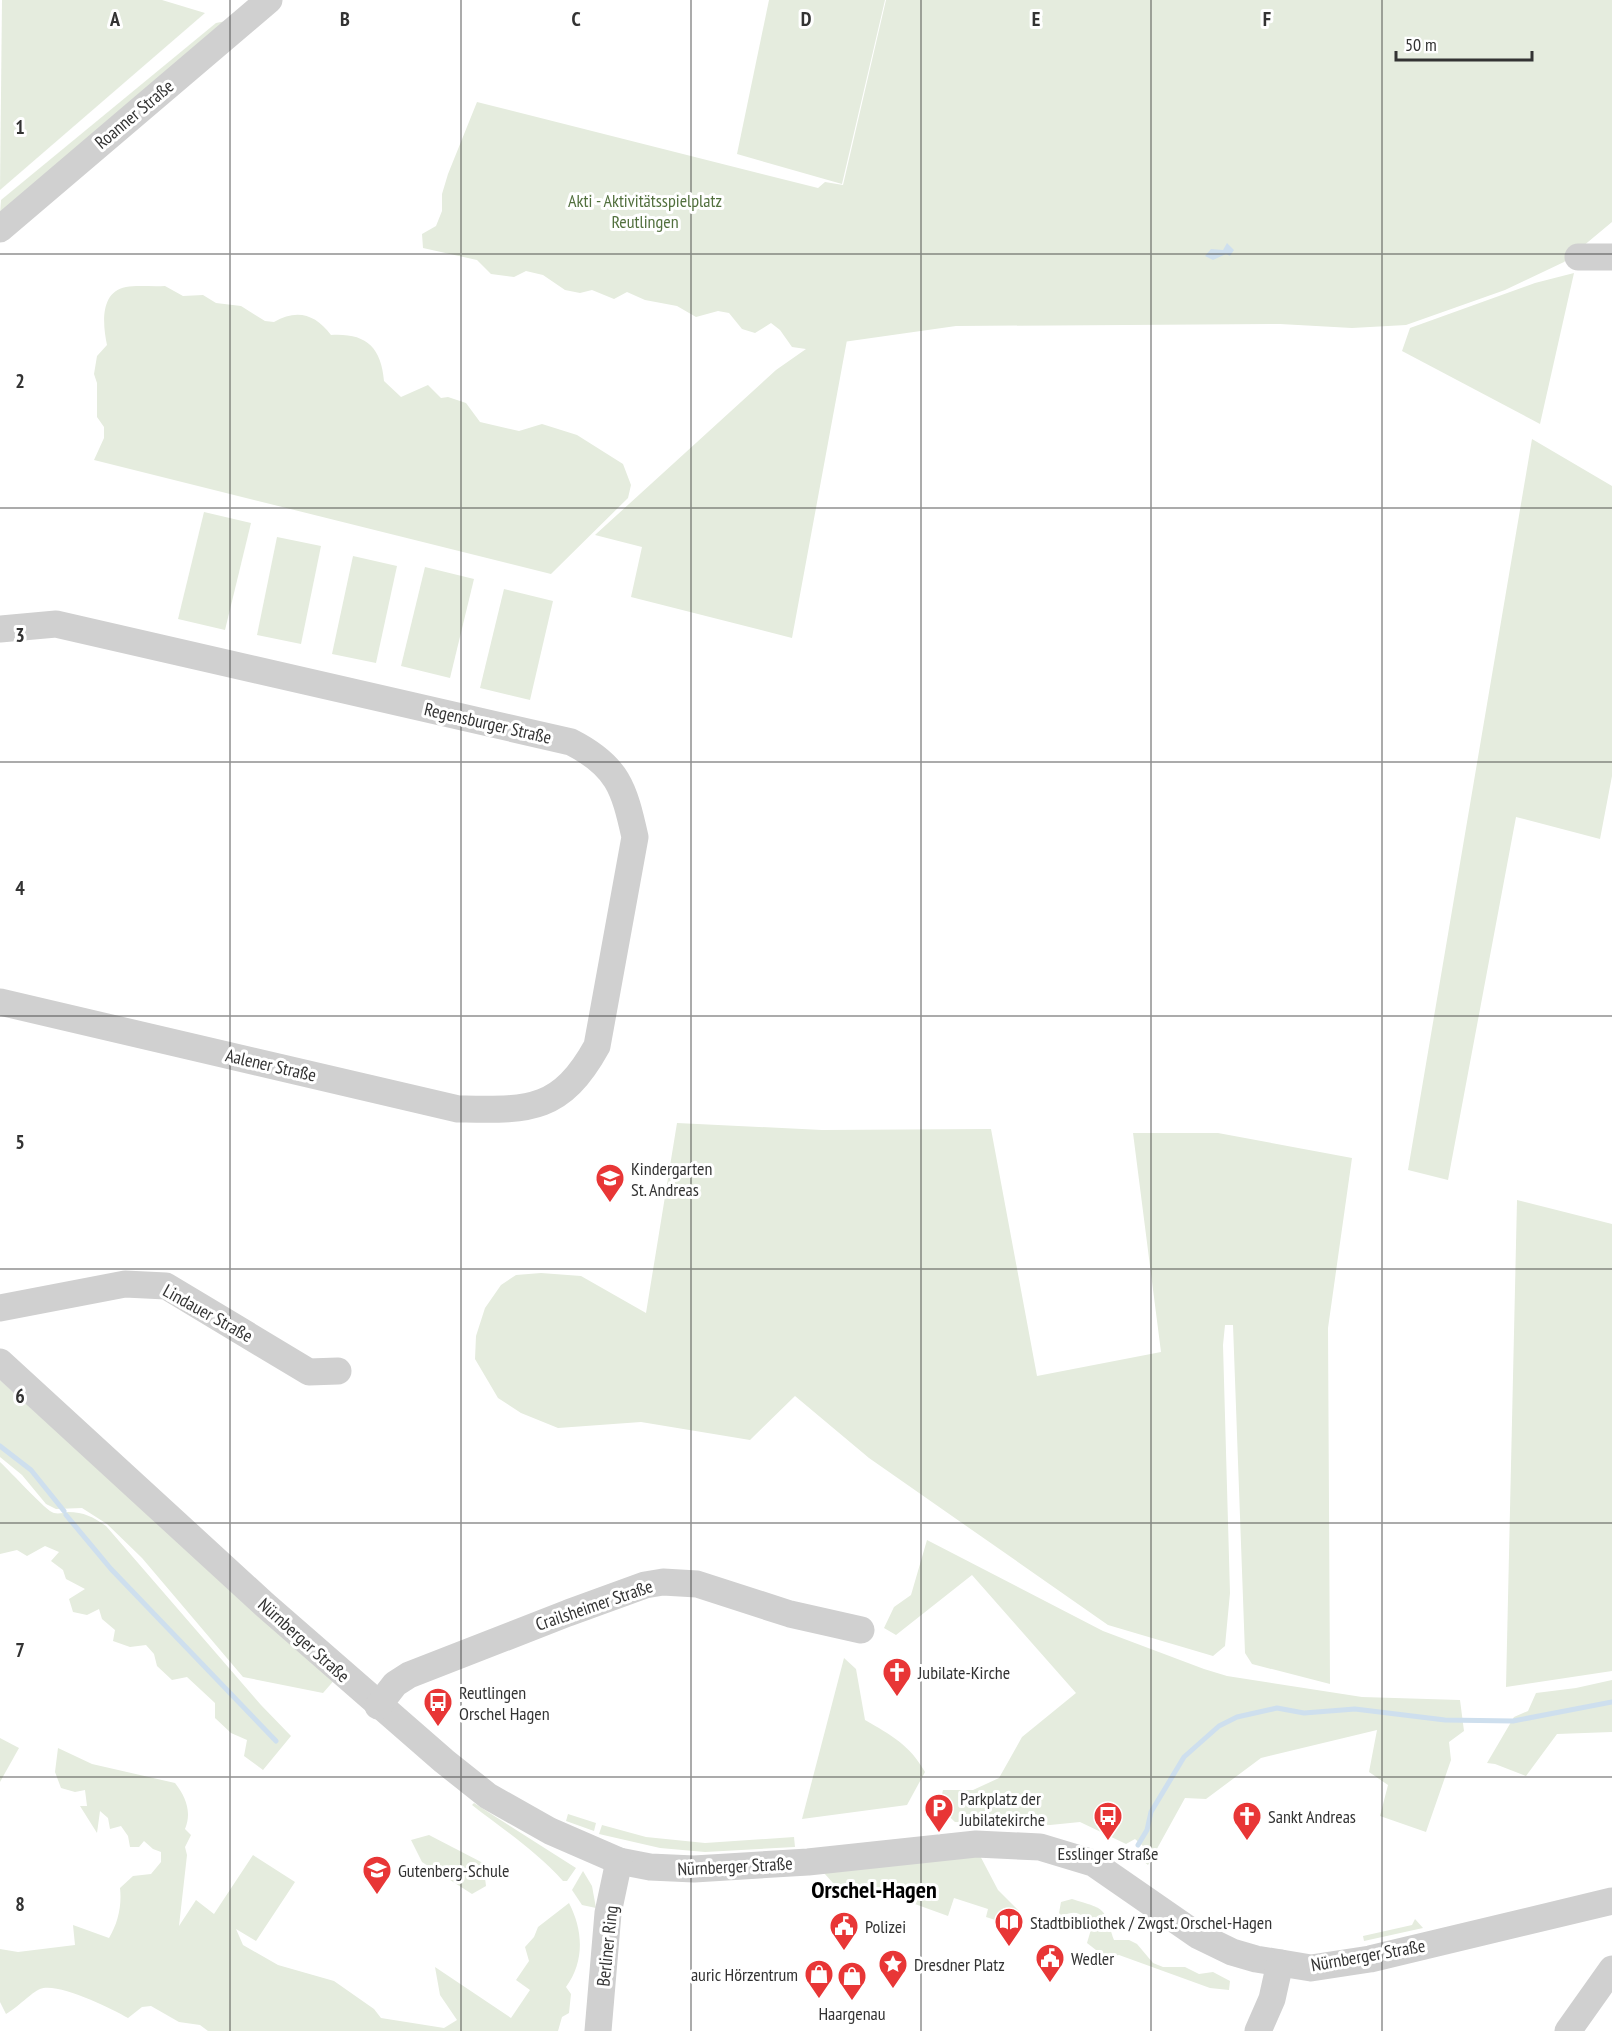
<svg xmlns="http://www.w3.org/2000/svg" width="1612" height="2031" font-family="'PT Sans Narrow',sans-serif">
  <rect width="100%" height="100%" fill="#fff"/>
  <g fill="#e5ecde">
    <polygon points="2,0 162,0 205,13 0,190"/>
    <polygon points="769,0 885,0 842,184 737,154"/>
    <polygon points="886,0 1612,0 1612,222 1564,262 1505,290 1406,325 1352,328 1280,324 956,326 829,344 847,340 792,638 631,597 642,547 595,535 776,370 806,349 792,347 780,330 771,323 755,333 742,329 729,313 718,311 696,317 677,306 645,300 627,292 614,299 592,290 580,293 565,290 543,275 526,271 514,277 491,274 477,260 423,248 422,234 436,226 442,211 442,194 448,174 477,102 818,188 825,182 843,185"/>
    <polygon points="226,21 0,214 1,200 216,23"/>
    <polygon points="1574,273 1540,424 1402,351 1410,328 1535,283"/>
    <path d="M 165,286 L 183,296 L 203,295 L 216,303 L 241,306 L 265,321 L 274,322 C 297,309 315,314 331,335 C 365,333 381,346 384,381 L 401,397 L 428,385 L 441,398 L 448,397 L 466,403 L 480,422 L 519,431 L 542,424 L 577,435 L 623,464 L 631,485 L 628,498 L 551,574 L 94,460 L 104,438 L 104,427 L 97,417 L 97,383 L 94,374 L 97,356 L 107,345 C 103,326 99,292 126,287 C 138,285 152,287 165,286 Z"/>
    <polygon points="1532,439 1612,486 1612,776 1600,839 1516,817 1448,1180 1408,1170"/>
    <polygon points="204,512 251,523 225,630 178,619"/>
    <polygon points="277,537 321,546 301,644 257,635"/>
    <polygon points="353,556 397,566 376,663 332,654"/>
    <polygon points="425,567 474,579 450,678 401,666"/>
    <polygon points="504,589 553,601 530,700 480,688"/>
    <polygon points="677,1123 822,1130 991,1129 1037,1376 1161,1352 1133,1133 1218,1133 1352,1158 1328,1328 1330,1684 1252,1664 1245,1653 1233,1325 1225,1325 1223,1345 1230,1593 1225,1646 1213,1656 1108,1625 869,1458 795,1396 750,1440 641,1422 558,1428 521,1413 498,1398 475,1359 476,1336 485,1308 501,1285 516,1275 541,1273 581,1276 646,1313"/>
    <polygon points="1517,1200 1612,1224 1612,1671 1506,1687"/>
    <polygon points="0,1380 300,1651 337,1677 323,1693 243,1677 142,1558 107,1524 82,1508 56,1509 46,1504 22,1475 0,1457"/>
    <path d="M 0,1462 C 10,1471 47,1512 54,1513 C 58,1514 64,1513 68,1512 C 84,1512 93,1517 106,1526 L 261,1705 L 291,1736 L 263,1770 L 244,1756 L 247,1740 L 231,1733 L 215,1718 L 215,1703 L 187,1677 L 172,1680 L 157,1666 L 154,1654 L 146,1645 L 130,1647 L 113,1641 L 115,1630 L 102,1619 L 99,1609 L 87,1615 L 73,1612 L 69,1599 L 85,1589 L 66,1579 L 63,1570 L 51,1561 L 59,1552 L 45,1546 L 27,1556 L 17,1550 L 0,1554 Z"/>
    <polygon points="927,1540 1103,1631 1204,1669 1227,1676 1362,1697 1460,1700 1464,1731 1449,1742 1451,1760 1426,1832 1380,1816 1388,1785 1369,1772 1377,1730 1261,1758 1206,1799 1185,1798 1148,1865 1143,1861 1143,1846 1135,1839 1126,1844 1080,1822 1050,1825 955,1822 939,1807 943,1790 973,1790 999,1778 1022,1737 1076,1693 972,1575 896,1635 884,1628 894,1607 911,1595"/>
    <path d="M 844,1658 L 856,1669 L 865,1720 C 891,1735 910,1745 925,1772 L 907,1805 L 802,1819 Z"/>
    <polygon points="1612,1680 1612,1732 1557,1734 1526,1776 1495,1764 1487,1763 1514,1717 1528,1711 1536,1693 1576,1688"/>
    <polygon points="0,1738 19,1748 0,1782"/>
    <path d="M 58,1748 L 92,1764 L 175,1783 C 186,1797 192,1812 185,1829 L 191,1835 L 185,1847 L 187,1855 L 179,1926 L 196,1900 L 214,1914 L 253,1855 L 295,1882 L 256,1941 L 236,1929 L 243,1945 L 278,1965 L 334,1981 L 374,2009 L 381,2018 L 444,2028 L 457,2020 L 440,1995 L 435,1967 L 511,2018 L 530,1990 L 516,1980 L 529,1961 L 525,1947 L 534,1937 L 538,1927 L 569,1903 C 583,1930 585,1961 566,1987 L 571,1994 L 569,2013 L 562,2017 L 558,2031 L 208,2031 L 200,2025 L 179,2022 L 151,2006 L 142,2007 L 128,2018 C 110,2008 58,1982 40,1989 C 32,1992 17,2008 6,2014 L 0,2002 L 0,1949 L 18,1952 L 75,1945 L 73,1925 L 109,1938 C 118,1923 122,1906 120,1888 L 133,1876 L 151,1874 L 161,1862 L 161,1852 L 153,1849 L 144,1841 L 139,1847 L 130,1847 L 128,1836 L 121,1826 L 110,1829 L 108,1818 L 100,1811 L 97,1833 L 80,1806 L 87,1806 L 85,1790 L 75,1792 L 61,1788 L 55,1772 Z"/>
    <path d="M 474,1803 L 576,1868 L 567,1881 L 563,1881 C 536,1851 504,1830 472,1805 Z"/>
    <polygon points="568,1814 596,1823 594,1831 566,1821"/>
    <polygon points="602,1825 646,1837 705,1843 794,1837 795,1847 705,1852 660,1848 599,1834"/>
    <polygon points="429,1835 483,1863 486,1886 472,1894 422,1862 411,1840"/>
    <polygon points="976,1848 998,1890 1019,1911 1020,1928 986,1917 988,1909 954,1898 948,1916 868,1887 864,1895 833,1883 815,1863"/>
    <polygon points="583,1871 592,1886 596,1908 582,1905 572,1890"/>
    <path d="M 1072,1899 C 1107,1910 1103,1906 1114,1940 L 1129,1940 L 1137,1944 L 1153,1963 L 1163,1967 L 1185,1967 L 1199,1974 L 1213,1972 L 1230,1981 L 1229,1990 L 1210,1988 L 1119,1955 L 1105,1957 L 1087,1943 L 1092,1926 C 1081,1914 1078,1909 1062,1916 L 1059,1913 L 1061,1902 Z"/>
    <polygon points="1415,1919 1423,1928 1364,1941 1363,1936 1412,1925"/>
  </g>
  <polygon fill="#cedfee" points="1227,243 1234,250 1230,256 1226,254 1213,260 1205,256 1211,249 1223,250"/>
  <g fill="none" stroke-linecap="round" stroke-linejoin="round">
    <g stroke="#cedfee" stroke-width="5">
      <polyline points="0,1446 31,1470 64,1511"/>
      <polyline points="66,1515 111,1569 276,1741"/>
      <polyline points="1138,1845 1147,1830 1151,1812 1184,1757 1219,1726 1237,1717 1277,1708 1304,1713 1355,1709 1445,1720 1513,1721 1612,1702"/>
    </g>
    <g stroke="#d0d0d0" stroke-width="27">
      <polyline points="0,229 269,0"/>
      <polyline points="1578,257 1612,257"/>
      <path d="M 0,629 L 56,624 L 571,742 C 618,766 624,788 635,837 L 597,1046 C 560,1113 528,1110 458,1109 L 0,1002"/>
      <polyline points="0,1308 125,1284 166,1286 309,1372 338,1371"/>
      <polyline points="0,1362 265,1605 444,1761 488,1796 550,1831 619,1861 650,1867 694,1869 808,1862 976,1844 1040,1847 1093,1863 1197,1935 1232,1952 1256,1959 1311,1968 1370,1959 1612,1901"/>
      <polyline points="378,1706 395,1684 409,1675 568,1613 645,1585 663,1582 697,1584 790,1614 861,1630"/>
      <polyline points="598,2031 608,1913 619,1861"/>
      <polyline points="1258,2031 1272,1999 1280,1963"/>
      <polyline points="1568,2031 1612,1969"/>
    </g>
  </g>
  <path fill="none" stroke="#333" stroke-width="1.5" stroke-opacity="0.55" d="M 230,0 L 230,2031M 461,0 L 461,2031M 691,0 L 691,2031M 921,0 L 921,2031M 1151,0 L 1151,2031M 1382,0 L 1382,2031M 0,254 L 1612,254M 0,508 L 1612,508M 0,762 L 1612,762M 0,1016 L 1612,1016M 0,1269 L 1612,1269M 0,1523 L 1612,1523M 0,1777 L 1612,1777"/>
  <defs>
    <g id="school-pin" transform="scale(1.5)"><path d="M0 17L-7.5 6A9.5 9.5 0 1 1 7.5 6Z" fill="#e83636" stroke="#fff"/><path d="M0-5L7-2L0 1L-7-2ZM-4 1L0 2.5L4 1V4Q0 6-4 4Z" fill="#fff"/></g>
    <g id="church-pin" transform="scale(1.5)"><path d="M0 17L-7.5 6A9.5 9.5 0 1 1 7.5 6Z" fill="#e83636" stroke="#fff"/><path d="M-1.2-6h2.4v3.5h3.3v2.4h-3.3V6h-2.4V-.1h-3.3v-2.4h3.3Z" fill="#fff"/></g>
    <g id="bus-pin" transform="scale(1.5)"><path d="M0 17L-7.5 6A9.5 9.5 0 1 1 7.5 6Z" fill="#e83636" stroke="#fff"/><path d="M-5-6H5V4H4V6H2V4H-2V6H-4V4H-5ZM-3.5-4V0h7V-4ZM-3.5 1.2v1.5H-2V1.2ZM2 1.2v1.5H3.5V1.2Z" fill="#fff"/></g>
    <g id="parking-pin" transform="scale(1.5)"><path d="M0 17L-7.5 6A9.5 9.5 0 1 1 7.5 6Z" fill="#e83636" stroke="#fff"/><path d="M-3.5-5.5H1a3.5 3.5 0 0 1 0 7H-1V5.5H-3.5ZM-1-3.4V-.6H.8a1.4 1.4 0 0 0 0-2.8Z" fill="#fff"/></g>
    <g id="library-pin" transform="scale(1.5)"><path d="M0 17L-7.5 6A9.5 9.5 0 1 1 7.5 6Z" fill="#e83636" stroke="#fff"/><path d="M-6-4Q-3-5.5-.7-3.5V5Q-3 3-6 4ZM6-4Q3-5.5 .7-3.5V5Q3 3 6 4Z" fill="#fff"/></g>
    <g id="civic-pin" transform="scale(1.5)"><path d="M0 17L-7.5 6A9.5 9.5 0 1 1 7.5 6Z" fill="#e83636" stroke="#fff"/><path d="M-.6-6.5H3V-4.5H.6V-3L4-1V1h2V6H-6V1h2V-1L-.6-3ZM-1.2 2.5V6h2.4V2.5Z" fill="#fff"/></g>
    <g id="sight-pin" transform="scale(1.5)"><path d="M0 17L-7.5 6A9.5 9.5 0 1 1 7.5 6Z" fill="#e83636" stroke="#fff"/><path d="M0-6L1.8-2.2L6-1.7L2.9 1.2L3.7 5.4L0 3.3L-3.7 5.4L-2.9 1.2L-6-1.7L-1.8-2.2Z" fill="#fff"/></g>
    <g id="shop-pin" transform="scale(1.5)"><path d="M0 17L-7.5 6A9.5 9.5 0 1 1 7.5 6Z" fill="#e83636" stroke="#fff"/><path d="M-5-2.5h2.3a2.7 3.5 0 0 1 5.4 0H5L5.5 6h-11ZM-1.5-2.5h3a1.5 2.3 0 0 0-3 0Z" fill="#fff"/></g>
  </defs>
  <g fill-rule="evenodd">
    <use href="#school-pin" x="610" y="1178"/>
    <use href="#church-pin" x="897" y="1672"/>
    <use href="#bus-pin" x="438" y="1702"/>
    <use href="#parking-pin" x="939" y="1808"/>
    <use href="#bus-pin" x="1108" y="1816"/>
    <use href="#church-pin" x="1247" y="1816"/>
    <use href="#school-pin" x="377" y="1870"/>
    <use href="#library-pin" x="1009" y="1922"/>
    <use href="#civic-pin" x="844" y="1926"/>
    <use href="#civic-pin" x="1050" y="1958"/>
    <use href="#sight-pin" x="893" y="1964"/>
    <use href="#shop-pin" x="819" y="1974"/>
    <use href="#shop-pin" x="852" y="1976"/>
  </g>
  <g text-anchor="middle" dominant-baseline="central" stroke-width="6" stroke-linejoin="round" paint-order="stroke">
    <g font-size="18" fill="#333" stroke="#fff">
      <text transform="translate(134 114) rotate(-40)">Roanner Straße</text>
      <text transform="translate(488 723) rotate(13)">Regensburger Straße</text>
      <text transform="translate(271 1065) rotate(13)">Aalener Straße</text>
      <text transform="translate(208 1313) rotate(29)">Lindauer Straße</text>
      <text transform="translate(594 1605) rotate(-19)">Crailsheimer Straße</text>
      <text transform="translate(304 1640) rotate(42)">Nürnberger Straße</text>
      <text transform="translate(735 1866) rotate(-3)">Nürnberger Straße</text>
      <text transform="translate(607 1946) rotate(-84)">Berliner Ring</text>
      <text transform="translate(1368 1955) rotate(-10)">Nürnberger Straße</text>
    </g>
    <g font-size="18" fill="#52703e" stroke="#fff">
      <text x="645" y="200">Akti - Aktivitätsspielplatz<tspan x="645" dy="21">Reutlingen</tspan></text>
    </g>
    <g font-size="18" fill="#333" stroke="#fff" text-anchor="start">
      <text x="631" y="1168">Kindergarten<tspan x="631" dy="21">St. Andreas</tspan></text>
      <text x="918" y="1672">Jubilate-Kirche</text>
      <text x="459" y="1692">Reutlingen<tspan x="459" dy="21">Orschel Hagen</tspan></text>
      <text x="960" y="1798">Parkplatz der<tspan x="960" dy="21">Jubilatekirche</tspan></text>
      <text x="1268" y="1816">Sankt Andreas</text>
      <text x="1108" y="1853" text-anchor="middle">Esslinger Straße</text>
      <text x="398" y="1870">Gutenberg-Schule</text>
      <text x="1030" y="1922">Stadtbibliothek / Zwgst. Orschel-Hagen</text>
      <text x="865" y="1926">Polizei</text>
      <text x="1071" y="1958">Wedler</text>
      <text x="914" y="1964">Dresdner Platz</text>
      <text x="798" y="1974" text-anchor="end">auric Hörzentrum</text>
      <text x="852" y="2013" text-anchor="middle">Haargenau</text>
    </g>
    <g font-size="24" font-weight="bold" fill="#000" stroke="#fff">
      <text x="874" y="1889">Orschel-Hagen</text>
    </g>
  </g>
  <g font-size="20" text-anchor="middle" font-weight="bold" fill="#333" stroke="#fff" stroke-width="6" stroke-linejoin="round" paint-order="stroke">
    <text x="115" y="26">A</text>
    <text x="345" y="26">B</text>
    <text x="576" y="26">C</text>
    <text x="806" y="26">D</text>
    <text x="1036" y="26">E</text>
    <text x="1267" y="26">F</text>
    <text x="20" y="134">1</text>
    <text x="20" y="388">2</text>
    <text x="20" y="642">3</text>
    <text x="20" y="895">4</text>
    <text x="20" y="1149">5</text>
    <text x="20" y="1403">6</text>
    <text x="20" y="1657">7</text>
    <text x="20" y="1911">8</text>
  </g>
  <path d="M1396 51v9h136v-9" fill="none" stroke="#333333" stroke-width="3"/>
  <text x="1405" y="51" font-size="18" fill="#333333" stroke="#ffffff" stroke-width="4.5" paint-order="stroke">50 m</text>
</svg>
